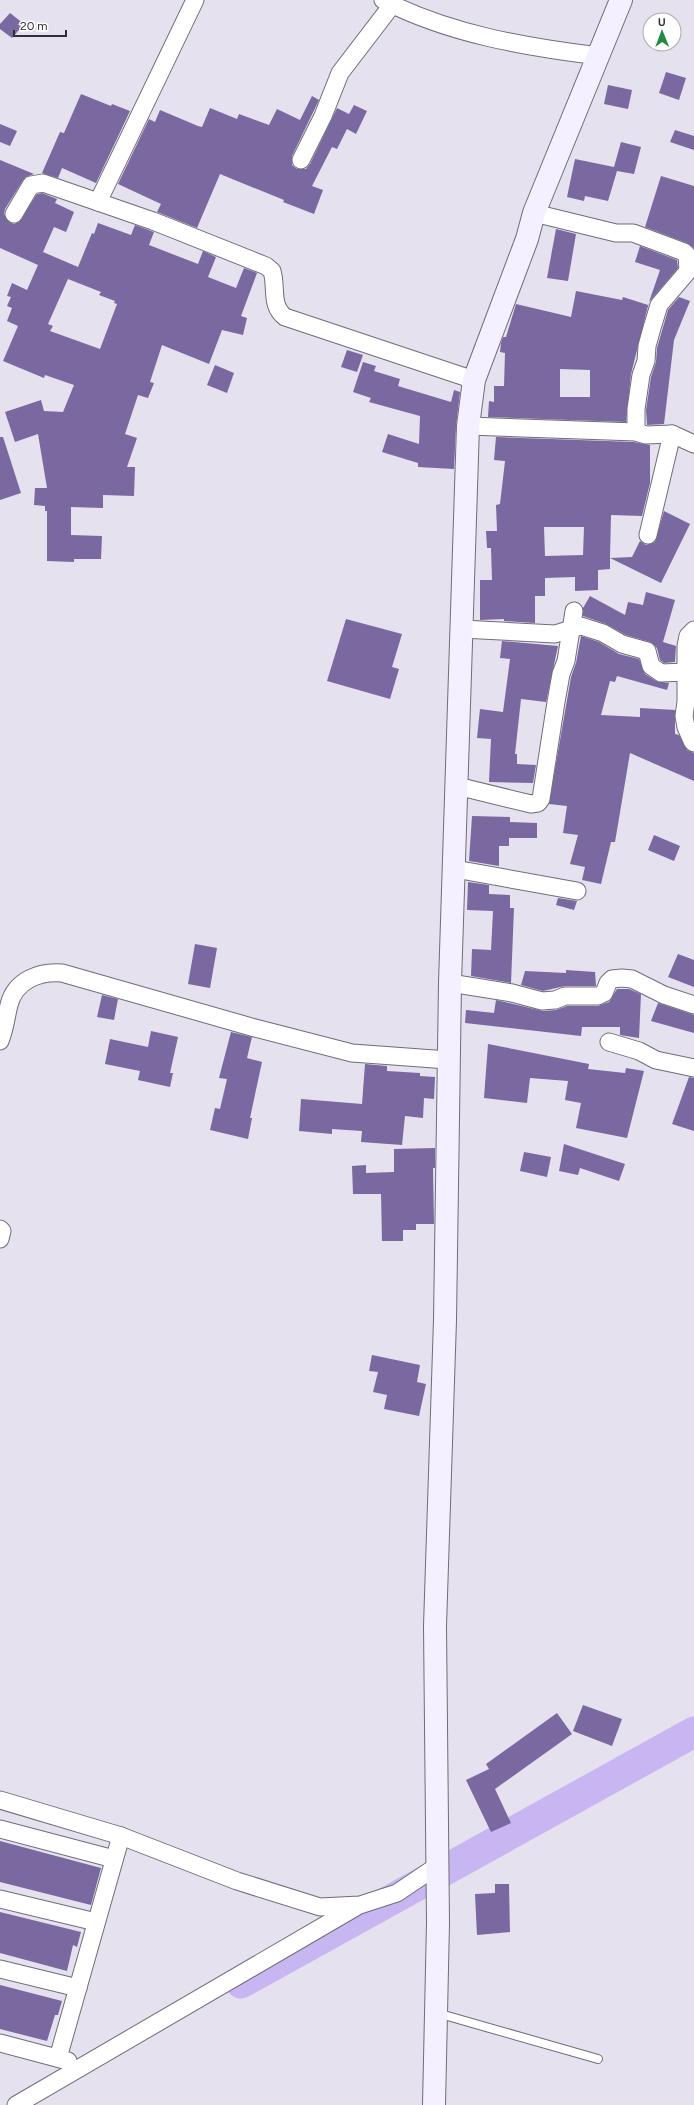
<svg xmlns="http://www.w3.org/2000/svg" width="694" height="2105" font-family="Figtree,sans-serif">
  <rect width="100%" height="100%" fill="#e5e1ef"/>
  <g fill="none" stroke-linecap="round" stroke-linejoin="round">
    <polyline stroke="#c8b6f3" stroke-width="31" points="241,1983 694,1732"/>
  </g>
  <g fill="#7a68a0" fill-rule="evenodd">
    <polygon points="10,13 24,24 12,38 0,29 0,24"/>
    <polygon points="666,72 686,78 679,100 659,93"/>
    <polygon points="608,85 632,90 628,109 604,104"/>
    <polygon points="81,94 111,106 112,104 130,111 96,183 62,168 58,178 42,173 60,132 64,133"/>
    <polygon points="312,96 319,100 292,156 292,165 297,169 306,169 310,164 337,108 349,114 354,105 367,111 356,134 347,129 337,149 332,147 312,186 323,190 314,214 283,202 284,200 220,174 197,228 157,212 161,204 118,184 149,119 155,122 160,110 198,126 202,127 210,108 237,119 239,114 269,125 277,109 300,120"/>
    <polygon points="0,124 17,131 10,146 0,142"/>
    <polygon points="675,130 694,136 694,150 670,142"/>
    <polygon points="621,142 641,147 634,174 617,171 608,201 585,196 584,201 567,197 575,159 614,167"/>
    <path d="M 0,160 L 34,174 L 26,177 L 23,180 L 5,209 L 4,214 L 9,222 L 14,224 L 19,222 L 37,194 L 42,193 L 57,199 L 55,203 L 74,212 L 66,232 L 54,227 L 43,252 L 78,267 L 92,233 L 94,234 L 98,223 L 131,235 L 135,225 L 154,232 L 149,245 L 198,264 L 203,251 L 216,257 L 208,277 L 236,288 L 244,268 L 257,273 L 241,316 L 247,318 L 243,335 L 222,330 L 209,364 L 162,345 L 150,382 L 154,383 L 148,398 L 138,395 L 125,434 L 137,438 L 127,467 L 135,467 L 134,496 L 103,495 L 103,508 L 71,507 L 71,535 L 102,536 L 101,559 L 74,559 L 74,562 L 47,561 L 47,511 L 45,511 L 45,506 L 34,505 L 35,488 L 47,488 L 38,434 L 15,442 L 5,412 L 41,400 L 44,411 L 63,412 L 74,385 L 45,375 L 44,378 L 3,361 L 18,326 L 7,321 L 12,308 L 7,306 L 11,297 L 7,296 L 12,283 L 27,290 L 38,265 L 0,248 ZM 68,279 L 101,292 L 99,295 L 115,301 L 114,303 L 117,304 L 100,349 L 50,331 L 53,326 L 48,324 Z"/>
    <polygon points="661,176 694,186 694,248 687,243 645,227"/>
    <polygon points="556,229 576,234 568,281 547,278"/>
    <path d="M 640,246 L 677,260 L 678,268 L 649,302 L 631,374 L 626,422 L 488,417 L 489,401 L 494,402 L 494,386 L 504,386 L 505,353 L 500,352 L 501,343 L 503,337 L 506,337 L 516,304 L 571,317 L 576,291 L 622,300 L 623,297 L 648,305 L 660,270 L 635,262 ZM 560,369 L 590,370 L 590,397 L 560,397 Z"/>
    <polygon points="679,297 690,301 674,340 664,424 647,425 646,410 651,377 656,362 657,348 668,310"/>
    <polygon points="347,350 363,355 357,372 341,367"/>
    <polygon points="363,362 376,366 374,371 400,379 398,386 431,396 451,402 454,390 460,392 456,426 454,469 418,467 418,463 382,452 388,434 419,444 420,416 369,402 371,398 353,392"/>
    <polygon points="215,365 234,373 227,393 207,385"/>
    <polygon points="0,437 3,437 21,493 0,500"/>
    <path d="M 496,437 L 634,442 L 650,445 L 650,483 L 642,516 L 611,515 L 610,558 L 632,557 L 640,541 L 646,545 L 655,542 L 664,511 L 690,524 L 661,583 L 610,558 L 610,569 L 598,570 L 598,590 L 575,591 L 575,577 L 545,578 L 545,596 L 535,596 L 535,623 L 504,621 L 504,619 L 480,620 L 480,580 L 492,580 L 491,548 L 487,548 L 486,531 L 497,531 L 496,505 L 500,504 L 505,461 L 494,460 ZM 544,527 L 584,527 L 583,555 L 545,556 Z"/>
    <polygon points="646,592 675,600 663,642 676,646 675,662 664,663 660,660 657,648 650,642 626,635 606,624 583,616 583,608 590,596 625,615 628,602 643,605"/>
    <polygon points="346,619 402,634 392,667 399,669 390,699 327,681"/>
    <polygon points="581,636 599,642 619,654 639,659 645,674 656,681 669,683 667,690 617,676 615,682 610,681 601,715 640,717 640,708 675,710 675,734 679,735 687,750 694,753 694,781 630,753 615,842 611,842 601,884 582,880 585,867 570,864 578,835 563,833 567,806 549,804 571,677 576,663"/>
    <polygon points="502,641 558,646 546,702 521,699 515,754 517,754 517,764 536,765 533,783 489,782 491,739 477,738 480,709 503,712 510,659 500,658"/>
    <polygon points="472,816 510,817 510,822 537,823 537,838 509,838 509,846 499,846 499,866 469,861"/>
    <polygon points="654,835 680,846 674,861 648,850"/>
    <polygon points="468,882 489,885 489,894 510,895 510,908 514,908 511,983 471,976 472,949 491,950 493,911 467,910"/>
    <polygon points="558,898 577,901 574,910 556,905"/>
    <polygon points="195,944 217,948 210,988 188,984"/>
    <polygon points="678,954 694,960 694,987 668,977"/>
    <polygon points="566,970 595,972 596,986 565,986 543,991 521,985 525,971 566,973"/>
    <polygon points="617,989 629,989 641,994 639,1038 620,1035 620,1027 582,1027 581,1036 465,1023 466,1010 494,1013 496,1000 543,1011 556,1010 567,1006 598,1006 609,1002"/>
    <polygon points="102,995 118,999 114,1020 97,1017"/>
    <polygon points="658,1003 694,1015 694,1033 651,1021"/>
    <polygon points="151,1031 178,1037 170,1073 173,1073 170,1087 138,1080 140,1071 105,1064 110,1039 148,1047"/>
    <polygon points="231,1032 252,1037 247,1058 262,1062 250,1118 252,1118 248,1139 210,1130 215,1108 220,1109 227,1079 219,1078"/>
    <polygon points="488,1044 589,1064 588,1069 625,1073 626,1068 644,1071 627,1138 576,1128 581,1103 565,1100 568,1081 530,1078 527,1103 484,1098"/>
    <polygon points="365,1064 387,1066 387,1071 420,1073 420,1076 435,1077 434,1099 424,1098 423,1118 405,1116 402,1145 361,1142 362,1131 332,1129 332,1134 299,1131 301,1099 362,1104"/>
    <polygon points="689,1077 694,1078 694,1131 672,1124"/>
    <polygon points="564,1144 625,1164 619,1181 580,1168 578,1175 559,1171"/>
    <polygon points="435,1148 435,1168 433,1168 434,1224 416,1224 416,1230 403,1230 403,1241 382,1241 381,1194 353,1194 352,1166 366,1165 366,1173 394,1172 394,1149"/>
    <polygon points="524,1152 551,1157 547,1177 520,1171"/>
    <polygon points="372,1355 420,1365 417,1382 426,1384 419,1416 384,1409 387,1395 373,1392 378,1372 369,1371"/>
    <polygon points="583,1705 622,1719 612,1746 573,1731"/>
    <polygon points="557,1713 572,1734 495,1789 511,1823 491,1832 466,1780 489,1769 486,1764"/>
    <polygon points="0,1841 101,1868 91,1905 0,1882"/>
    <polygon points="495,1884 509,1884 510,1932 477,1935 475,1894 495,1893"/>
    <polygon points="0,1912 81,1932 77,1947 73,1945 67,1971 0,1953"/>
    <polygon points="0,1985 62,2001 58,2015 55,2015 47,2041 0,2029"/>
  </g>
  <g fill="none" stroke-linecap="round" stroke-linejoin="round">
    <g stroke="#706c78" stroke-width="10">
      <polyline id="lane" points="437,2013 598,2059"/>
    </g>
    <g stroke="#706c78" stroke-width="19">
      <g id="street">
        <path d="M 383,0 C 449,34 525,47 599,56"/>
        <polyline points="301,160 323,116 340,73 392,5"/>
        <polyline points="98,202 195,0"/>
        <polyline points="534,213 616,233 633,233 684,252 687,255 688,271 659,305 652,328 647,346 646,361 641,375 636,409 636,432"/>
        <path d="M 14,214 L 31,185 L 43,183 L 153,221 L 266,266 L 272,271 C 277,287 270,306 285,317 L 474,380"/>
        <polyline points="468,426 636,432 646,435 672,434 694,444"/>
        <polyline points="648,535 672,434"/>
        <polyline points="462,629 555,634 581,626 603,633 622,644 647,651 651,666 661,673 686,672"/>
        <polyline points="694,630 688,636 686,646 686,702 684,716 686,727 692,741 694,743"/>
        <polyline points="457,786 531,804 538,803 541,799 556,702 561,674 566,661 574,611"/>
        <polyline points="455,869 577,891"/>
        <polyline points="450,983 512,993 542,1001 555,1000 565,996 598,996 604,993 608,983 612,979 622,978 632,979 664,995 694,1005"/>
        <path d="M 0,1041 C 5,1029 6,1017 9,1005 C 15,980 40,971 62,973 L 255,1028 L 352,1053 L 448,1060"/>
        <polyline points="609,1042 639,1051 656,1060 694,1068"/>
        <polyline points="0,1229 2,1231 0,1239"/>
        <polyline points="0,1800 121,1836 237,1881 320,1907 360,1905 397,1893 437,1866"/>
        <polyline points="0,1829 114,1859"/>
        <polyline points="0,1899 96,1922"/>
        <polyline points="0,1969 78,1988"/>
        <polyline points="0,2043 68,2061"/>
        <polyline points="58,2058 121,1836"/>
        <polyline points="16,2105 356,1907"/>
      </g>
    </g>
    <g stroke="#706c78" stroke-width="24">
      <polyline id="secondary" points="434,2105 438,1923 435,1626 445,1320 450,983 468,426 474,380 527,239 534,213 621,0"/>
    </g>
    <use href="#lane" stroke="#fff" stroke-width="8"/>
    <use href="#street" stroke="#fff" stroke-width="17"/>
    <use href="#secondary" stroke="#f4f0ff" stroke-width="22"/>
  </g>
  <g transform="translate(662 32) rotate(359)"><circle r="19" fill="#ffffff" stroke="#adacae"/>
  <path d="M0-3L7 15L0 10L-7 15Z" fill="#23893e"/>
  <text y="-6" font-size="11" font-weight="bold" text-anchor="middle" fill="#312f35">U</text>
  </g>
  <path d="M14 30v6h52v-6" fill="none" stroke="#312f35" stroke-width="2"/>
  <text x="20" y="30" font-size="12" fill="#312f35" stroke="#ffffff" stroke-width="3" paint-order="stroke">20 m</text>
</svg>
